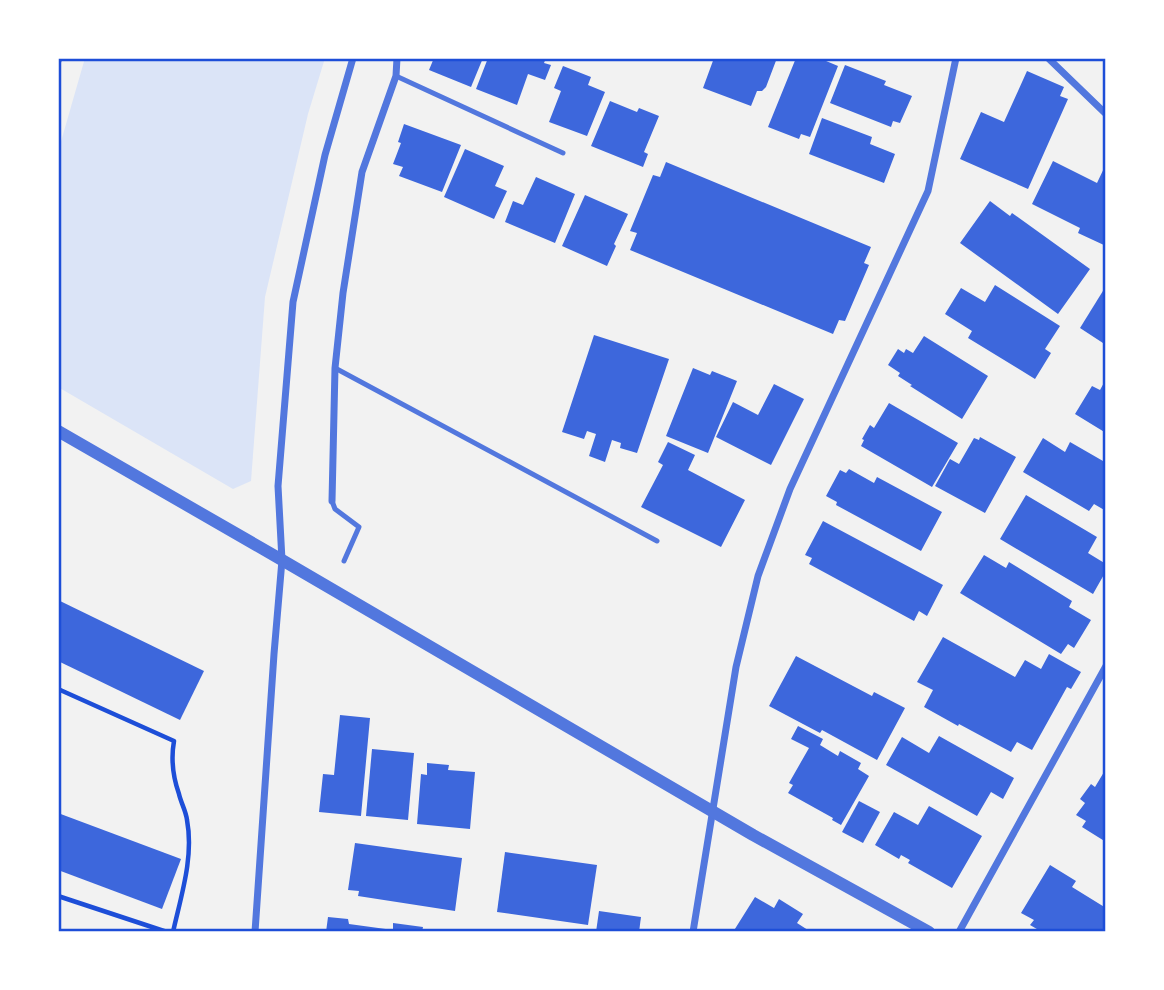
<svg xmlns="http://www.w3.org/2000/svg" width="1164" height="990" font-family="'Asap Condensed',sans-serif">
  <rect width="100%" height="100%" fill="#f2f2f2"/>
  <polygon fill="#dbe4f7" points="85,58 325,58 308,114 265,297 251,481 233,489 58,387 58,152"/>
  <g fill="#3d67dc">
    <polygon points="434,58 483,58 471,87 429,70"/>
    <polygon points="488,58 546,58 544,63 551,65 545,80 528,74 517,105 476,89"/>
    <polygon points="714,58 777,58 766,87 762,91 757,91 751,106 703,88"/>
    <polygon points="796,58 819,58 838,66 810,137 801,134 799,139 768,127"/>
    <polygon points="845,65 886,81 884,85 912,96 900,123 893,121 891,127 830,103"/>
    <polygon points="563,66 591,77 588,85 605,92 587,136 549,122 561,91 554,88"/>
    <polygon points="1027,71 1064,87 1060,96 1068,99 1028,189 960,159 981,112 1004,122"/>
    <polygon points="610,101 637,112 639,108 659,116 644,152 648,154 643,167 591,146"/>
    <polygon points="822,118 872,137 870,144 895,154 884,183 809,154"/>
    <polygon points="404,124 461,145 442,192 399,176 403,167 393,164 401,143 398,142"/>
    <polygon points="465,149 504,166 495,186 507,191 494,219 444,197"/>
    <polygon points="1053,161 1097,183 1106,164 1106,246 1078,233 1080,228 1032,204"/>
    <polygon points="666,162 871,247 864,263 869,265 845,321 839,320 833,334 630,250 637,233 630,231 653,175 660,177"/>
    <polygon points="536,177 575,194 555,243 505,222 513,201 523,205"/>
    <polygon points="585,195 628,214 614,244 616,246 607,266 562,246"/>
    <polygon points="990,201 1010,216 1012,213 1090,269 1058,314 960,243"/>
    <polygon points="995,285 1060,326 1045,349 1051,353 1035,379 968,338 972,331 945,314 961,288 985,302"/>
    <polygon points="1106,286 1106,345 1080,328"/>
    <polygon points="594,335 669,359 637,453 620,448 621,443 612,440 605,462 589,456 596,434 587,431 584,439 562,432"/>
    <polygon points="924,336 988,376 962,419 910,386 912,385 898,376 900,373 888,365 898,349 904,353 906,349 913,353"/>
    <polygon points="693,368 710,375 712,371 737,381 708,453 666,436"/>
    <polygon points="1106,379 1106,433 1075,414 1092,386 1100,390"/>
    <polygon points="774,384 804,399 771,465 716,437 733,402 758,415"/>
    <polygon points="889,403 958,443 932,487 861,446 864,440 862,439 870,425 874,428"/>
    <polygon points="980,437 1016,457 985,513 935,486 950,459 959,464 974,438 979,440"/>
    <polygon points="1043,438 1065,452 1070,442 1103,461 1106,456 1106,511 1094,504 1089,511 1023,472"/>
    <polygon points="668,442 695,455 688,470 745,500 721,547 641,507 663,465 658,462"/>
    <polygon points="849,469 874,483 877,477 942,512 921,551 836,505 837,502 826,496 840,470 846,473"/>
    <polygon points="1026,495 1097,537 1088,553 1106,564 1106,571 1093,594 1000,539"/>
    <polygon points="823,521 943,585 927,616 919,611 914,621 809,564 812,558 805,555"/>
    <polygon points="984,555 1006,568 1009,562 1072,601 1069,607 1091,620 1074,648 1068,644 1061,654 960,593"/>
    <polygon points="58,600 204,671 180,720 58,661"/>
    <polygon points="943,637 1015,677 1025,660 1041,669 1049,654 1081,672 1071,689 1067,687 1032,750 1017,742 1011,752 959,724 958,726 924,707 933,690 917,682"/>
    <polygon points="796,656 872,696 874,692 905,708 877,760 822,730 820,733 769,706"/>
    <polygon points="340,715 370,718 361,816 319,812 323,774 334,775"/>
    <polygon points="798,726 823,739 820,745 838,756 840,751 861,763 858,769 869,776 841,825 832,820 833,818 788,793 793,785 789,783 809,748 791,739"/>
    <polygon points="939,736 1014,778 1003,799 991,792 977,816 886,765 902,737 929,753"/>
    <polygon points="372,749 414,753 408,820 366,816"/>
    <polygon points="427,763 449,765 448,770 475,772 470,829 417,824 421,774 427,775"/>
    <polygon points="1104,772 1106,773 1106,842 1082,827 1086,821 1076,815 1085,803 1080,799 1091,784 1095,787"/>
    <polygon points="859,801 880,812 863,843 842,832"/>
    <polygon points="929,806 982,836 952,888 908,863 910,860 901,855 899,859 875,845 894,812 918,825"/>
    <polygon points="58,813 181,859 162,909 58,870"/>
    <polygon points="355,843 462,858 455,911 358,896 359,891 348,890"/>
    <polygon points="505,852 597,865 588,925 497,912"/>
    <polygon points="1050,865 1076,881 1072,887 1106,908 1106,932 1042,932 1030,925 1034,920 1021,913"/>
    <polygon points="755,897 774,908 779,899 803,914 797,923 811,932 733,932"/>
    <polygon points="599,911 641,917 639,932 596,932"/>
    <polygon points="328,917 348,919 349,924 393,930 393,923 423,927 422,932 326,932"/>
  </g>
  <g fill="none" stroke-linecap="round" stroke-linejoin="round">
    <g stroke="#1d4ed8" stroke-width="4.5">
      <path d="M 58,689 L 174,741 C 171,758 173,777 179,794 C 181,803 186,811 187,820 C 194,857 181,896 173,932"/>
      <polyline points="58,896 167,932"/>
    </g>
    <g stroke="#5277de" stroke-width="5">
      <polyline points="396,76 563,153"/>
      <polyline points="335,368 657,541"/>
      <polyline points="332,501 335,509 359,527 344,561"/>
    </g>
    <g stroke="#5277de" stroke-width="7">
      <polyline points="1048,58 1106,114"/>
      <polyline points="58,61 59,58"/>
      <polyline points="332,501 335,368 343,293 362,172 396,76 397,58"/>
      <polyline points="255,932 274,654 282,560 278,486 293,302 325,155 353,58"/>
      <polyline points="693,932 736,667 758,576 790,489 928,191 956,58"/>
      <polyline points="959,932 1106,666"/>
    </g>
    <polyline stroke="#5277de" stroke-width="12" points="58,431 282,560 753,835 929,932"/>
  </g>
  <rect width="1164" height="990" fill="none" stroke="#ffffff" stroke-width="119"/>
  <rect x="60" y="60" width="1044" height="870" fill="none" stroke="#1d4ed8" stroke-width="2.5"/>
</svg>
